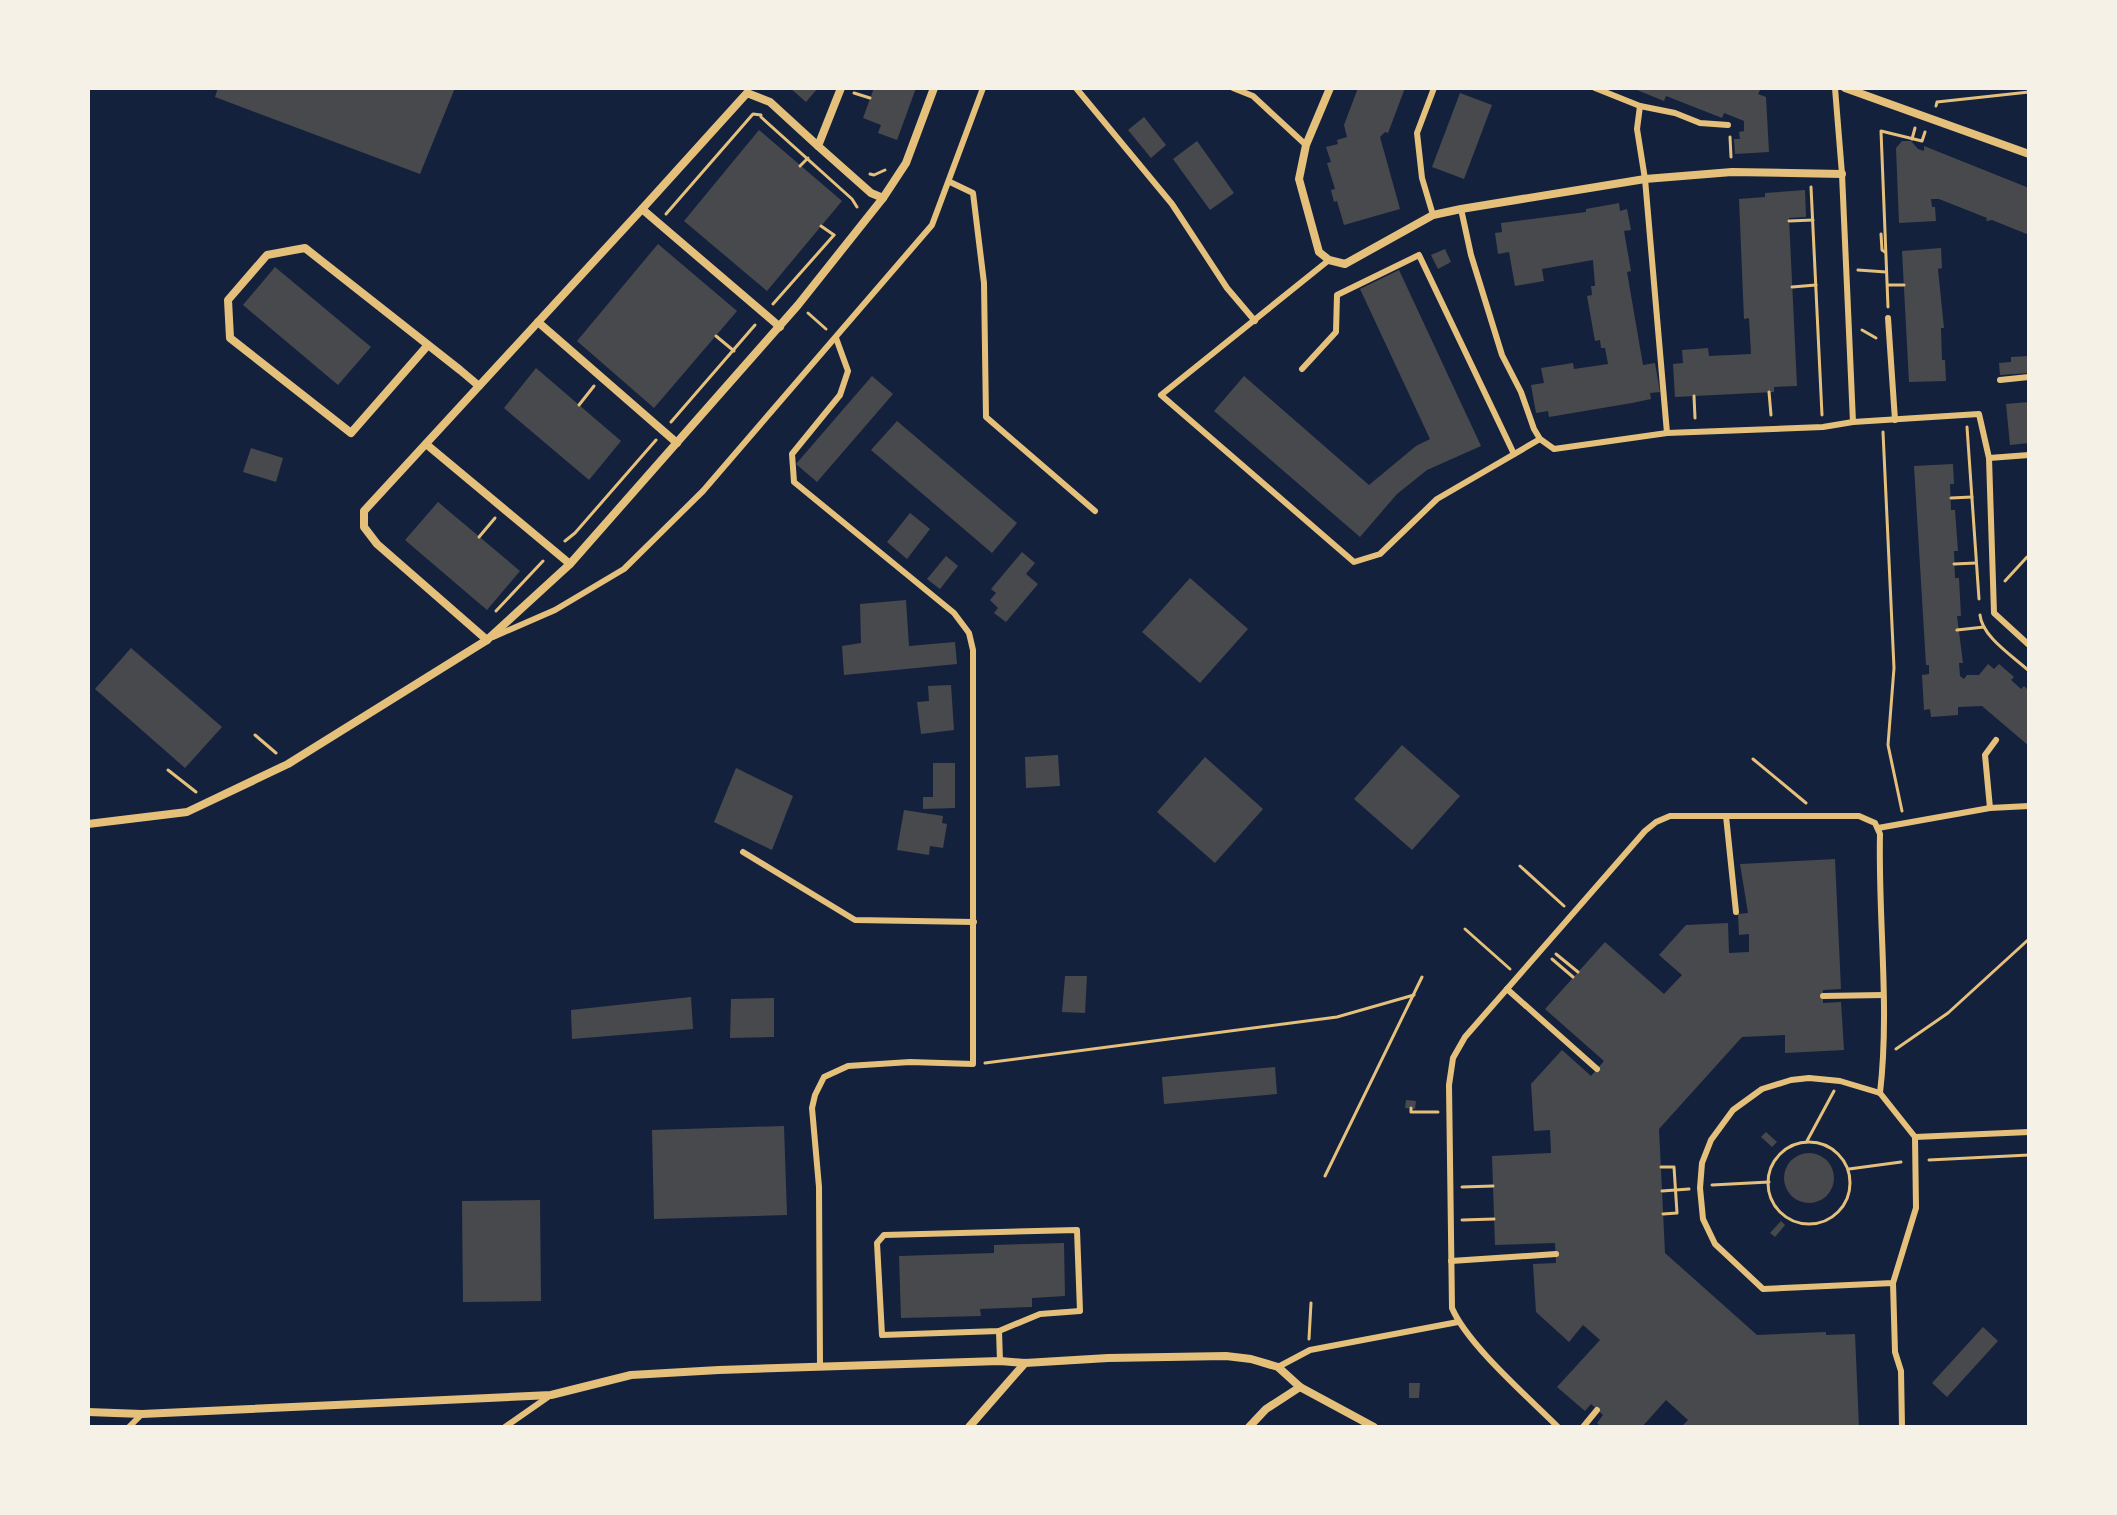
<svg xmlns="http://www.w3.org/2000/svg" width="2117" height="1515" font-family="'Fira Sans',sans-serif">
  <rect width="100%" height="100%" fill="#14213d"/>
  <g fill="#48494c">
    <polygon points="218,88 455,88 420,174 215,97"/>
    <polygon points="790,88 818,88 806,102"/>
    <polygon points="874,88 916,88 897,140 878,133 881,125 863,118"/>
    <polygon points="1358,88 1405,88 1388,133 1385,132 1380,137 1400,209 1344,225 1337,201 1334,202 1331,190 1335,189 1327,163 1331,162 1326,147 1338,144 1337,140 1347,137 1344,125"/>
    <polygon points="1632,88 1761,88 1758,94 1766,97 1769,152 1735,154 1734,139 1740,139 1739,132 1744,131 1744,121 1724,113 1722,118 1666,96 1664,101"/>
    <polygon points="1460,93 1492,105 1464,179 1432,167"/>
    <polygon points="1144,117 1166,145 1151,158 1128,130"/>
    <polygon points="759,130 842,201 767,291 684,221"/>
    <polygon points="1197,141 1234,193 1210,210 1173,159"/>
    <polygon points="1902,141 1911,141 1918,149 1924,151 1924,146 2029,188 2029,235 1992,220 1986,221 1987,218 1939,199 1931,199 1932,207 1935,207 1936,221 1899,223 1896,148"/>
    <polygon points="1805,190 1806,217 1789,218 1797,386 1774,387 1774,392 1675,397 1673,364 1683,363 1682,350 1708,348 1709,356 1751,354 1749,318 1744,319 1739,199 1765,197 1765,193"/>
    <polygon points="1619,203 1620,211 1627,209 1631,230 1624,231 1631,271 1627,272 1643,365 1655,363 1660,392 1650,393 1651,399 1632,403 1549,417 1548,411 1536,413 1531,385 1544,383 1541,368 1573,363 1574,369 1608,364 1605,348 1601,348 1600,340 1595,341 1587,296 1592,295 1591,286 1595,286 1593,260 1542,269 1544,281 1515,286 1509,252 1498,254 1495,233 1502,232 1501,223 1586,212 1586,209"/>
    <polygon points="658,244 737,311 654,408 577,341"/>
    <polygon points="1941,248 1942,268 1938,269 1944,328 1941,328 1942,360 1945,360 1946,381 1909,382 1902,251"/>
    <polygon points="1445,249 1451,262 1438,269 1431,255"/>
    <polygon points="275,267 371,347 338,385 243,305"/>
    <polygon points="1399,270 1481,446 1427,470 1397,494 1360,537 1214,411 1244,376 1369,485 1416,446 1430,439 1360,289"/>
    <polygon points="2029,356 2029,373 2000,375 1999,363 2011,362 2011,357"/>
    <polygon points="536,368 621,441 589,480 504,408"/>
    <polygon points="872,376 893,394 817,482 796,464"/>
    <polygon points="2029,402 2029,443 2010,445 2006,404"/>
    <polygon points="897,421 1017,523 992,553 871,450"/>
    <polygon points="251,448 283,458 276,482 243,472"/>
    <polygon points="1953,464 1954,484 1950,484 1951,510 1955,510 1958,551 1954,551 1955,578 1959,578 1961,616 1957,616 1963,663 1959,663 1960,676 1964,679 1967,675 1979,675 1988,664 1994,669 1999,664 2014,677 2011,680 2021,689 2024,686 2029,691 2029,746 1982,706 1958,707 1958,715 1931,717 1930,709 1924,710 1922,675 1929,674 1929,665 1926,665 1914,466"/>
    <polygon points="438,502 520,571 487,610 405,540"/>
    <polygon points="910,513 930,529 907,559 887,542"/>
    <polygon points="1022,552 1035,563 1026,574 1038,584 1006,622 994,613 998,608 990,600 996,593 991,589"/>
    <polygon points="946,556 958,566 940,589 927,579"/>
    <polygon points="1190,578 1248,629 1200,683 1142,632"/>
    <polygon points="906,600 909,646 955,642 957,664 844,675 842,646 861,643 860,604"/>
    <polygon points="131,648 222,727 185,768 95,689"/>
    <polygon points="951,685 954,730 921,734 917,702 929,701 928,686"/>
    <polygon points="1402,745 1460,796 1412,850 1354,799"/>
    <polygon points="1058,755 1060,786 1026,788 1025,757"/>
    <polygon points="1205,757 1263,809 1215,863 1157,812"/>
    <polygon points="933,763 955,763 955,808 923,809 923,797 933,797"/>
    <polygon points="736,768 793,796 772,850 714,822"/>
    <polygon points="904,810 943,816 942,823 947,824 943,848 930,846 929,855 897,850"/>
    <polygon points="1835,859 1841,989 1823,990 1823,1003 1841,1002 1844,1050 1785,1053 1785,1035 1742,1037 1659,1129 1665,1253 1757,1335 1826,1332 1826,1335 1855,1334 1859,1427 1681,1427 1688,1420 1666,1400 1642,1427 1602,1427 1597,1423 1603,1415 1591,1404 1585,1411 1557,1387 1600,1340 1583,1325 1569,1342 1536,1312 1533,1264 1556,1263 1555,1243 1495,1245 1492,1156 1551,1153 1550,1130 1534,1131 1531,1084 1562,1050 1591,1076 1604,1061 1545,1009 1605,942 1664,994 1682,975 1659,955 1686,925 1728,923 1729,953 1749,952 1749,934 1739,935 1738,914 1748,913 1740,864"/>
    <polygon points="1065,976 1087,976 1085,1013 1062,1012"/>
    <polygon points="691,997 693,1029 572,1039 571,1010"/>
    <polygon points="774,998 774,1037 730,1038 731,999"/>
    <polygon points="1275,1067 1277,1094 1164,1104 1162,1077"/>
    <polygon points="1406,1100 1416,1101 1415,1109 1405,1108"/>
    <polygon points="784,1126 787,1215 654,1219 652,1130"/>
    <polygon points="1766,1132 1777,1142 1772,1147 1761,1137"/>
    <circle cx="1809" cy="1178" r="25"/>
    <polygon points="540,1200 541,1301 463,1302 462,1201"/>
    <polygon points="1781,1221 1785,1225 1775,1237 1770,1233"/>
    <polygon points="1064,1243 1065,1296 1032,1298 1032,1307 980,1309 981,1316 901,1318 899,1256 994,1253 994,1245"/>
    <polygon points="1983,1327 1998,1341 1947,1397 1932,1383"/>
    <polygon points="1409,1383 1420,1383 1419,1398 1409,1398"/>
  </g>
  <g fill="none" stroke-linecap="round" stroke-linejoin="round">
    <g stroke="#e5c07b" stroke-width="3">
      <polyline points="854,93 870,98"/>
      <polyline points="1936,106 1937,102 2029,92"/>
      <polyline points="761,117 852,199 857,207"/>
      <polyline points="1730,137 1731,157"/>
      <polyline points="1912,139 1915,128"/>
      <polyline points="800,166 808,158"/>
      <polyline points="870,174 874,175 885,170"/>
      <polyline points="1811,187 1822,415"/>
      <polyline points="666,214 753,114 761,115"/>
      <polyline points="1789,221 1813,220"/>
      <polyline points="821,226 834,235"/>
      <polyline points="1881,234 1882,250 1885,252"/>
      <polyline points="1858,270 1886,272"/>
      <polyline points="1888,285 1904,285"/>
      <polyline points="1792,287 1816,285"/>
      <polyline points="773,304 834,235"/>
      <polyline points="1888,307 1881,131 1922,141 1925,132"/>
      <polyline points="808,313 826,329"/>
      <polyline points="1862,330 1876,338"/>
      <polyline points="716,336 734,351"/>
      <polyline points="1769,392 1771,415"/>
      <polyline points="1694,396 1695,418"/>
      <polyline points="579,405 594,386"/>
      <polyline points="671,422 755,325"/>
      <polyline points="1967,427 1979,599"/>
      <polyline points="1883,432 1894,668 1888,745 1902,811"/>
      <polyline points="1951,498 1972,497"/>
      <polyline points="479,537 495,518"/>
      <polyline points="565,541 575,533 656,440"/>
      <polyline points="1954,564 1976,563"/>
      <polyline points="2005,581 2027,557"/>
      <polyline points="496,611 543,561"/>
      <path d="M 1980,615 C 1982,637 2014,657 2029,671"/>
      <polyline points="1957,630 1984,627"/>
      <polyline points="255,735 276,753"/>
      <polyline points="1753,759 1806,803"/>
      <polyline points="168,770 196,792"/>
      <polyline points="1520,866 1564,906"/>
      <polyline points="1465,929 1510,969"/>
      <polyline points="1556,954 1578,972"/>
      <polyline points="1552,959 1573,977"/>
      <polyline points="1896,1049 1948,1013 2029,939"/>
      <polyline points="985,1063 1337,1017 1414,995"/>
      <polyline points="1411,1108 1411,1112 1438,1112"/>
      <polyline points="1807,1141 1834,1091"/>
      <circle cx="1809" cy="1183" r="41"/>
      <polyline points="1929,1160 2029,1155"/>
      <polyline points="1661,1167 1674,1167 1677,1213 1663,1214"/>
      <polyline points="1849,1169 1901,1162"/>
      <polyline points="1325,1176 1422,977"/>
      <polyline points="1712,1185 1769,1182"/>
      <polyline points="1462,1187 1493,1186"/>
      <polyline points="1662,1191 1689,1189"/>
      <polyline points="1462,1220 1494,1219"/>
      <polyline points="1309,1339 1311,1303"/>
    </g>
    <g stroke="#e5c07b" stroke-width="6">
      <polyline points="1076,88 1172,204 1227,288 1255,321"/>
      <polyline points="1233,88 1253,96 1306,145"/>
      <polyline points="1595,88 1640,106 1675,113 1700,123 1728,125"/>
      <polyline points="1835,88 1842,174 1853,422"/>
      <polyline points="1640,106 1637,129 1645,179 1667,433"/>
      <polyline points="950,182 973,193 984,283 986,417 1095,511"/>
      <polyline points="1461,209 1471,255 1502,355 1521,392 1534,429 1540,439 1554,449 1667,433 1823,427 1853,422 1979,414 1989,458 1994,613 2029,645"/>
      <polyline points="1433,215 1422,178 1417,133 1434,88"/>
      <polyline points="1329,260 1161,395 1354,562 1380,554 1437,499 1540,439"/>
      <polyline points="1888,318 1895,420"/>
      <polyline points="1302,369 1336,332 1337,295 1419,255 1514,454"/>
      <polyline points="2000,380 2029,377"/>
      <polyline points="1989,458 2029,455"/>
      <polyline points="493,637 555,610 624,569 703,491 932,225 983,88"/>
      <polyline points="1990,808 1985,755 1996,740"/>
      <polyline points="1726,816 1736,912"/>
      <polyline points="1878,828 1990,808 2029,806"/>
      <polyline points="743,852 855,920 974,922"/>
      <polyline points="1507,989 1597,1069"/>
      <polyline points="1823,996 1883,995"/>
      <polyline points="1915,1137 2029,1132"/>
      <polygon points="1077,1230 1080,1311 1040,1314 999,1331 882,1335 877,1243 884,1235"/>
      <polyline points="1451,1261 1556,1254"/>
      <polyline points="1893,1283 1763,1289 1715,1244 1703,1219 1700,1188 1702,1163 1711,1140 1733,1110 1762,1089 1791,1080 1809,1078 1840,1081 1880,1093 1915,1137 1916,1208 1893,1283 1895,1352 1901,1371 1902,1427"/>
      <polyline points="999,1331 1000,1361"/>
      <polyline points="820,1366 819,1187 812,1108 815,1095 824,1077 848,1066 910,1062 973,1064 973,650 969,633 954,613 794,482 792,454 840,395 848,371 836,338"/>
      <polyline points="1278,1367 1310,1350 1458,1322"/>
      <polyline points="129,1427 142,1414"/>
      <polyline points="505,1427 548,1397"/>
      <path d="M 1558,1427 C 1528,1397 1467,1344 1452,1308 L 1449,1085 L 1453,1058 L 1465,1037 L 1645,831 L 1656,822 L 1670,816 L 1859,816 L 1875,823 L 1880,834 C 1878,920 1890,1007 1880,1093"/>
      <polyline points="1583,1427 1597,1410"/>
    </g>
    <g stroke="#e5c07b" stroke-width="8">
      <polyline points="841,88 818,146 871,193 883,198"/>
      <polyline points="1330,88 1306,145 1299,179 1319,252 1329,260 1345,264 1433,215 1461,209 1645,179 1732,172 1842,174"/>
      <polyline points="1845,88 2029,154"/>
      <polyline points="642,209 747,93 770,102 818,146"/>
      <polyline points="538,322 677,443"/>
      <polyline points="428,345 351,433 230,338 228,300 267,255 305,248 460,370 479,386"/>
      <polyline points="426,444 570,564"/>
      <polyline points="487,640 377,544 364,527 364,511 642,209 780,327"/>
      <polyline points="88,824 187,812 288,764 487,640 570,564 798,305 883,198 906,163 934,88"/>
      <polyline points="88,1412 142,1414 551,1395 631,1375 719,1370 1000,1361 1025,1363 1108,1358 1226,1356 1251,1359 1278,1367 1300,1387 1374,1427"/>
      <polyline points="969,1427 1025,1363"/>
      <polyline points="1249,1427 1266,1409 1300,1387"/>
    </g>
  </g>
  <rect width="2117" height="1515" fill="none" stroke="#f6f1e7" stroke-width="180"/>
</svg>
